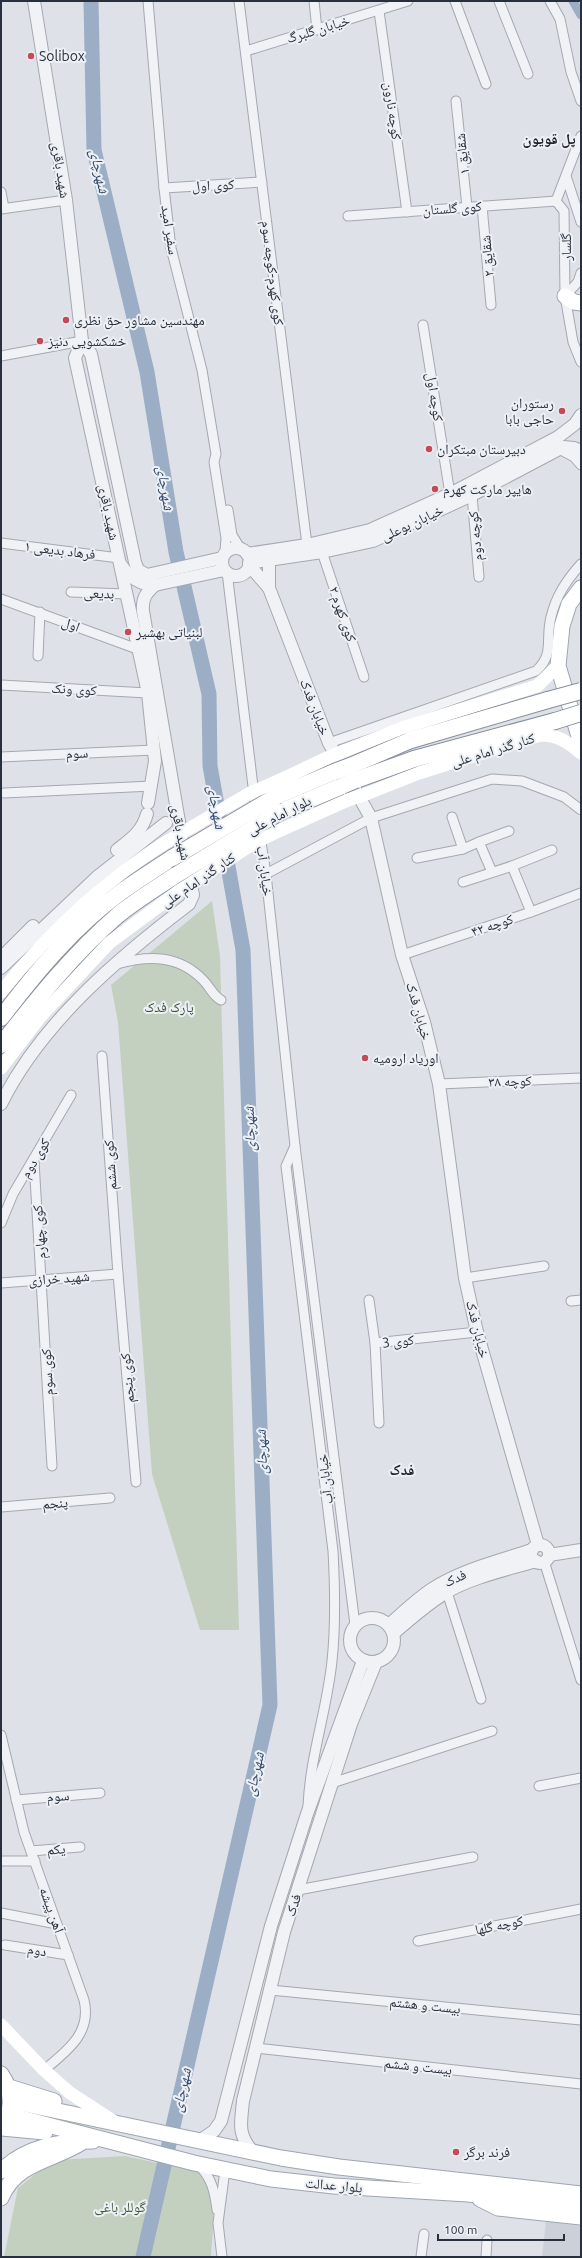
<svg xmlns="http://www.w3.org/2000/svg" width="582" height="2258" font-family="Ubuntu,'Noto Naskh Arabic',sans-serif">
  <rect width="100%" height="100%" fill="#dee1e7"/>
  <polygon fill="#ccd0d8" points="546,2221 581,2226 581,2257 542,2257"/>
  <g fill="#c3d0c0">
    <polygon points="212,901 220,956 239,1630 200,1630 152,1474 118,1022 111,985"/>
    <path d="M 125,2156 L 200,2172 C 220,2194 212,2230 211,2257 L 4,2257 L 18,2188 L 43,2168 L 57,2160 Z"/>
  </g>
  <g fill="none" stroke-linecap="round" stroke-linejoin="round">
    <polyline stroke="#9baec5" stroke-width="9" points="573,1 581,15"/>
    <polyline stroke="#9baec5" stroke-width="15" points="91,1 94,150 147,372 176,552 209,694 210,766 243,950 270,1705 143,2257"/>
    <g stroke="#a4a8b1" stroke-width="11">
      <g id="minor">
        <polyline points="148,1 164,188 171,248 202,370 216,454 214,462 226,538 225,552"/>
        <polyline points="239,1 307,545"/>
        <polyline points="314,1 317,30"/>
        <polyline points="455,1 486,84"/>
        <polyline points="499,1 528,74"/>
        <polyline points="550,1 560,19 571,72 581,101"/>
        <polyline points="379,11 407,212"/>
        <polyline points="246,51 408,1"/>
        <polyline points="456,101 467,207"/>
        <polyline points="566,176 581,222"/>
        <polyline points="164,188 262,182"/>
        <polyline points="1,192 4,208"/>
        <polyline points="556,201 564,211 565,296 573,342 581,362"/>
        <polyline points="556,201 581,136"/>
        <polyline points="482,206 491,305"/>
        <polyline points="1,209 66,200"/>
        <polyline points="348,216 556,201"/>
        <polyline points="565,296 578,282 581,273"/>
        <polyline points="423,325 450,494"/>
        <polyline points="1,356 82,341"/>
        <polyline points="559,449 574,457 581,465"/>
        <polyline points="472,495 479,577"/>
        <polyline points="228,510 232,535 240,548"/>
        <polyline points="1,543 119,558"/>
        <polyline points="322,552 364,677"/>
        <polyline points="227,572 256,811"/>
        <polyline points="71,592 127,594"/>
        <polyline points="1,599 140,650"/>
        <polyline points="38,656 40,612"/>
        <polyline points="1,685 148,693"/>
        <path d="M 329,743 L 536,671 C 555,654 545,639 551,617 C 556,596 566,581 581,564"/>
        <polyline points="1,757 154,750"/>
        <polyline points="4,793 152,786"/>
        <polyline points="452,817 463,849 479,842"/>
        <polyline points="260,836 266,874 295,1146 355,1625"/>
        <polyline points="417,858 463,849"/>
        <polyline points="492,872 479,842 509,831"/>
        <polyline points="266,874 371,818 492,779 522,781 564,797 581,810"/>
        <polyline points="463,882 512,866"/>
        <polyline points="531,912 512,866 552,850"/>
        <polyline points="402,955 531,912 581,893"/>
        <path d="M 117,964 C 149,955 179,955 203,980 C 210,987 213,996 221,1000"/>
        <polyline points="102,1056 118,1274 136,1482"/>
        <polyline points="439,1084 581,1078"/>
        <path d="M 295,1146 L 286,1166 L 333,1551 C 335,1588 336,1624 332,1661 C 327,1710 310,1757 308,1806"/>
        <polyline points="34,1161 52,1466"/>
        <polyline points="1,1223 13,1194 71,1095"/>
        <polyline points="465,1278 544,1266"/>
        <polyline points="1,1283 118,1274"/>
        <polyline points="369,1300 375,1343"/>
        <polyline points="571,1301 581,1300"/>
        <polyline points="379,1423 375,1343 477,1332"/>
        <polyline points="1,1507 110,1498"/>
        <polyline points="544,1561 581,1680"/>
        <polyline points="447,1592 481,1699"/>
        <path d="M 1,1735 L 24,1832 L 84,2000 C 92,2033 67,2051 44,2070"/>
        <polyline points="332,1783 492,1731"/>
        <polyline points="539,1786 581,1778"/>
        <polyline points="16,1800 100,1793"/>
        <polyline points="31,1851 80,1847"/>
        <polyline points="1,1861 35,1861"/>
        <polyline points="298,1890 473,1857"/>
        <polyline points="1,1913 57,1924"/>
        <polyline points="418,1941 581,1909"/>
        <polyline points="5,1945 68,1955"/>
        <polyline points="270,1990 581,2020"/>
        <polyline points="256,2048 581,2084"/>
        <path d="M 199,2166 C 212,2177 215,2194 217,2210"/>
        <polyline points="222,2257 218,2223 225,2170"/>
        <polyline points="421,2257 424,2234"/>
        <polyline points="486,2257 487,2240"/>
      </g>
    </g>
    <g stroke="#a4a8b1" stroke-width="14">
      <g id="tertiary">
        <polyline points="34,1 66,200 82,341 91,354 135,562 138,570 147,575 222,558"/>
        <polyline points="82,341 75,358 148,693 155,761 148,803"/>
        <circle cx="236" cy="562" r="14"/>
        <polyline points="247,554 307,545 370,530 450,494 558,437 575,424 581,415"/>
        <polyline points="269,561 269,588 329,743 371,818 402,955 424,1022 439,1084 465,1278 477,1332 538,1545"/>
        <polyline points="249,563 322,552 373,541 472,495 563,447 574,448 581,451"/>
        <path d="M 121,565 C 130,578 140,585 155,585 L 224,570"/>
        <polyline points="249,565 269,588"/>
        <path d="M 155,585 C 146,593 142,598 143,611 L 185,857"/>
        <path d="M 117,850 C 131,839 142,832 147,814"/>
        <polyline points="1,958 33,926"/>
        <polyline points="1,968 97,877 166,823"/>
        <path d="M 1,1104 C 41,1023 118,958 189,904 L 193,895 L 189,875"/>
        <circle cx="540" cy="1554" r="9"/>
        <polyline points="549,1555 581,1550"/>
        <circle cx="372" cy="1640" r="22"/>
        <path d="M 389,1625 C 403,1612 416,1600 432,1589 C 461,1570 499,1561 532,1550"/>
        <path d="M 394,1633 C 410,1619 426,1605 445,1593 C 472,1577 506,1570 536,1561"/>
        <polyline points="199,2141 214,2131 221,2121 271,1926 307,1814 363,1661"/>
        <path d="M 252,2151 C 237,2133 241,2123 243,2101 L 284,1932 L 351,1724 L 376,1662"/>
      </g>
    </g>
    <g stroke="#9ea5b2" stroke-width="17">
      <g id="primary">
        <polyline points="565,296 574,302 581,303"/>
        <polyline points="581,588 569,604 562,626 558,666 581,743"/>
        <path d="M 1,2074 C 13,2091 13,2109 3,2127"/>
        <polyline points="9,2087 54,2101"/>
        <polyline points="20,2103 281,2158 339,2167 581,2194"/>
        <polyline points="17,2117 194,2163 271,2179 334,2186 468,2194 581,2206"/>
        <polyline points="2,2128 45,2132"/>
        <path d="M 1,2171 C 26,2147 59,2141 93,2141"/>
        <path d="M 1,2198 C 16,2162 52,2161 81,2143"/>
        <polyline points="480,2199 498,2208 581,2217"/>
      </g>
    </g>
    <g stroke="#868e9c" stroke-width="18">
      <g id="trunk">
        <polyline points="350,766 411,740 548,700"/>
        <polyline points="356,780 414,759 555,721"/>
        <polyline points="277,796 334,772"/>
        <polyline points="280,812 342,786"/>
        <path d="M 1,1018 C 36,972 74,926 121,892 C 138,880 155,869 172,858"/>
        <path d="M 1,1045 C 37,999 73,954 118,915 C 135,901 156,888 176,875"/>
      </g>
    </g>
    <use href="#minor" stroke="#f1f2f5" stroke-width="9"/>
    <use href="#tertiary" stroke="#f1f2f5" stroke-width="12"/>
    <g stroke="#fff" stroke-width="13">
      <polyline points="344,751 402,728 537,686 558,666"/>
      <polyline points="276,782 327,758"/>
      <path d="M 366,794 L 419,773 L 540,735 C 558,735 568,742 581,753"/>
      <polyline points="283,829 348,800"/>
      <path d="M 1,992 C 49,933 103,881 168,841"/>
      <polyline points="1,1068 40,1017 109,943 179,891"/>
      <polyline points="1,2025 44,2070 70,2093 113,2121"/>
    </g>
    <use href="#primary" stroke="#fff" stroke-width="15"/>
    <use href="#trunk" stroke="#fff" stroke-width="16"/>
    <g stroke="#868e9c" stroke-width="18" stroke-linecap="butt">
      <g id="trunk-bridge">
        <polyline points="548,700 581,691"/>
        <polyline points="555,721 581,713"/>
        <polyline points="334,772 350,766"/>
        <polyline points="342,786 356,780"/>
        <polyline points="172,858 277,796"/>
        <polyline points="176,875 280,812"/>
      </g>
    </g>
    <g stroke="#fff" stroke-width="13">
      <polyline points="327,758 344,751"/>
      <polyline points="348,800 366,794"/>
      <polyline points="168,841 250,793 276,782"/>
      <polyline points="179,891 254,843 283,829"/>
    </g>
    <use href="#trunk-bridge" stroke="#fff" stroke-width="16"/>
  </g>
  <g fill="#c54a57" stroke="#edf0f4" stroke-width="1.5">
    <circle cx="31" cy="56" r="4"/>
    <circle cx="66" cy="320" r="4"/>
    <circle cx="40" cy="341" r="4"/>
    <circle cx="562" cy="411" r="4"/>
    <circle cx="429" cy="449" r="4"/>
    <circle cx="435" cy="489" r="4"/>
    <circle cx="128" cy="632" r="4"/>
    <circle cx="365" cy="1058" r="4"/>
    <circle cx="456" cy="2152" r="4"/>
  </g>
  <g text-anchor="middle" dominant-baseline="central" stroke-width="4" stroke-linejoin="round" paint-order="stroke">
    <g font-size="14" fill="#282f3d" stroke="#edf0f4">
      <text transform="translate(318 29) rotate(-17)">خیابان گلبرگ</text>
      <text transform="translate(393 111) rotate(82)">کوچه نارون</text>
      <text transform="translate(462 154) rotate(-96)">شقایق ۱</text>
      <text transform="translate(61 170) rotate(81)">شهید باقری</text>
      <text transform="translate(213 185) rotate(-3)">کوی اول</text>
      <text transform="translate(452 208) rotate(-4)">کوی گلستان</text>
      <text transform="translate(170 230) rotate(81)">سفیر امید</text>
      <text transform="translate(566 247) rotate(-90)">گلسار</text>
      <text transform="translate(487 256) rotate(-95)">شقایق ۲</text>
      <text transform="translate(273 273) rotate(83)">کوی کهرم-کوچه سوم</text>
      <text transform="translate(435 397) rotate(81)">کوچه اول</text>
      <text transform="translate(109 512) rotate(78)">شهید باقری</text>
      <text transform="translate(412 523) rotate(-25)">خیابان بوعلی</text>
      <text transform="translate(475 536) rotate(-95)">کوچه دوم</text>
      <text transform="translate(60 550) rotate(7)">فرهاد بدیعی ۱</text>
      <text transform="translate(99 593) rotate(2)">بدیعی</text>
      <text transform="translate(343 614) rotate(71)">کوی کهرم ۲</text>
      <text transform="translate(71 624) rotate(21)">اول</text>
      <text transform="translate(74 689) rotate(3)">کوی ونک</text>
      <text transform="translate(315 707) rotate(69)">خیابان فدک</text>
      <text transform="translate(493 750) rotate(-17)">کنار گذر امام علی</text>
      <text transform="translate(77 753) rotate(-3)">سوم</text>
      <text transform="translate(279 815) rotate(-27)">بلوار امام علی</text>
      <text transform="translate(181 832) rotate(79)">شهید باقری</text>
      <text transform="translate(265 871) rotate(82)">خیابان آب</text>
      <text transform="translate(198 880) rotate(-34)">کنار گذر امام علی</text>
      <text transform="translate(492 925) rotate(-18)">کوچه ۴۲</text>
      <text transform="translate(419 1011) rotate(74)">خیابان فدک</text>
      <text transform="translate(510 1081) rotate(-2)">کوچه ۳۸</text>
      <text transform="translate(35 1158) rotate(-59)">کوی دوم</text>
      <text transform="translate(110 1165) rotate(-94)">کوی ششم</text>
      <text transform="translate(39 1232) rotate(-94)">کوی چهارم</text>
      <text transform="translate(59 1278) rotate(-4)">شهید خرازی</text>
      <text transform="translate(478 1329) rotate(76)">خیابان فدک</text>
      <text transform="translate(398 1341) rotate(-6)">کوی 3</text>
      <text transform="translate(47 1372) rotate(-93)">کوی سوم</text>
      <text transform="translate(127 1378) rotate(-95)">کوی پنجم</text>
      <text transform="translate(325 1479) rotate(-97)">خیابان آب</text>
      <text transform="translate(55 1503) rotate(-5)">پنجم</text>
      <text transform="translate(455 1578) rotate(-24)">فدک</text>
      <text transform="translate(58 1796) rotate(-4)">سوم</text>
      <text transform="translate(56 1849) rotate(-5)">یکم</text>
      <text transform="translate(293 1905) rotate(-72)">فدک</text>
      <text transform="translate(52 1910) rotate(70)">آهن پیشه</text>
      <text transform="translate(499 1925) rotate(-11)">کوچه گلها</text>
      <text transform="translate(37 1950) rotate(9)">دوم</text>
      <text transform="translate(425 2005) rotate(6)">بیست و هشتم</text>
      <text transform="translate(418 2066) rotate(6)">بیست و ششم</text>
      <text transform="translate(334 2185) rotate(5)">بلوار عدالت</text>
    </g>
    <g font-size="14" fill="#282f3d" stroke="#edf0f4" text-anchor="start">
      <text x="39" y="56">Solibox</text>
      <text x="74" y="320">مهندسین مشاور حق نظری</text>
      <text x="48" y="341">خشکشویی دنیز</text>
      <text x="554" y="403" text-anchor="end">رستوران<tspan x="554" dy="16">حاجی بابا</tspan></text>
      <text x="437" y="449">دبیرستان مبتکران</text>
      <text x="443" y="489">هایپر مارکت کهرم</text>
      <text x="136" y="632">لبنیاتی بهشیر</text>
      <text x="373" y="1058">اوریاد ارومیه</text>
      <text x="464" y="2152">فرند برگر</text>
    </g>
    <g font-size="14" fill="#3b5737" stroke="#edf0f4">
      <text x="169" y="1007">پارک فدک</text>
      <text x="120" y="2207">گوللر باغی</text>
    </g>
    <g font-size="15" font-weight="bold" fill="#1b202d" stroke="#edf0f4">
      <text x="549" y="138">پل قویون</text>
      <text x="402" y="1469">فدک</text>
    </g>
    <g font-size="15" font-style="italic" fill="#354c6e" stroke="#edf0f4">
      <text transform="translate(100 171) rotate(78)">شهرچای</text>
      <text transform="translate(166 488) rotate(81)">شهرچای</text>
      <text transform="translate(217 807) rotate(80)">شهرچای</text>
      <text transform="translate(249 1129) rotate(-92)">شهرچای</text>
      <text transform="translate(261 1452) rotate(-92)">شهرچای</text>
      <text transform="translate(254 1774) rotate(-77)">شهرچای</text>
      <text transform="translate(181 2090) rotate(-77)">شهرچای</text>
    </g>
  </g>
  <rect width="582" height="2258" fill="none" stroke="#282f3d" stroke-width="4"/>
  <path d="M438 2234v6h126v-6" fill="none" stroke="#282f3d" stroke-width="2"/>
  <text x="444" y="2234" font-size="12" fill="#282f3d" stroke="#edf0f4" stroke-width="3" paint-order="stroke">100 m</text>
</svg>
